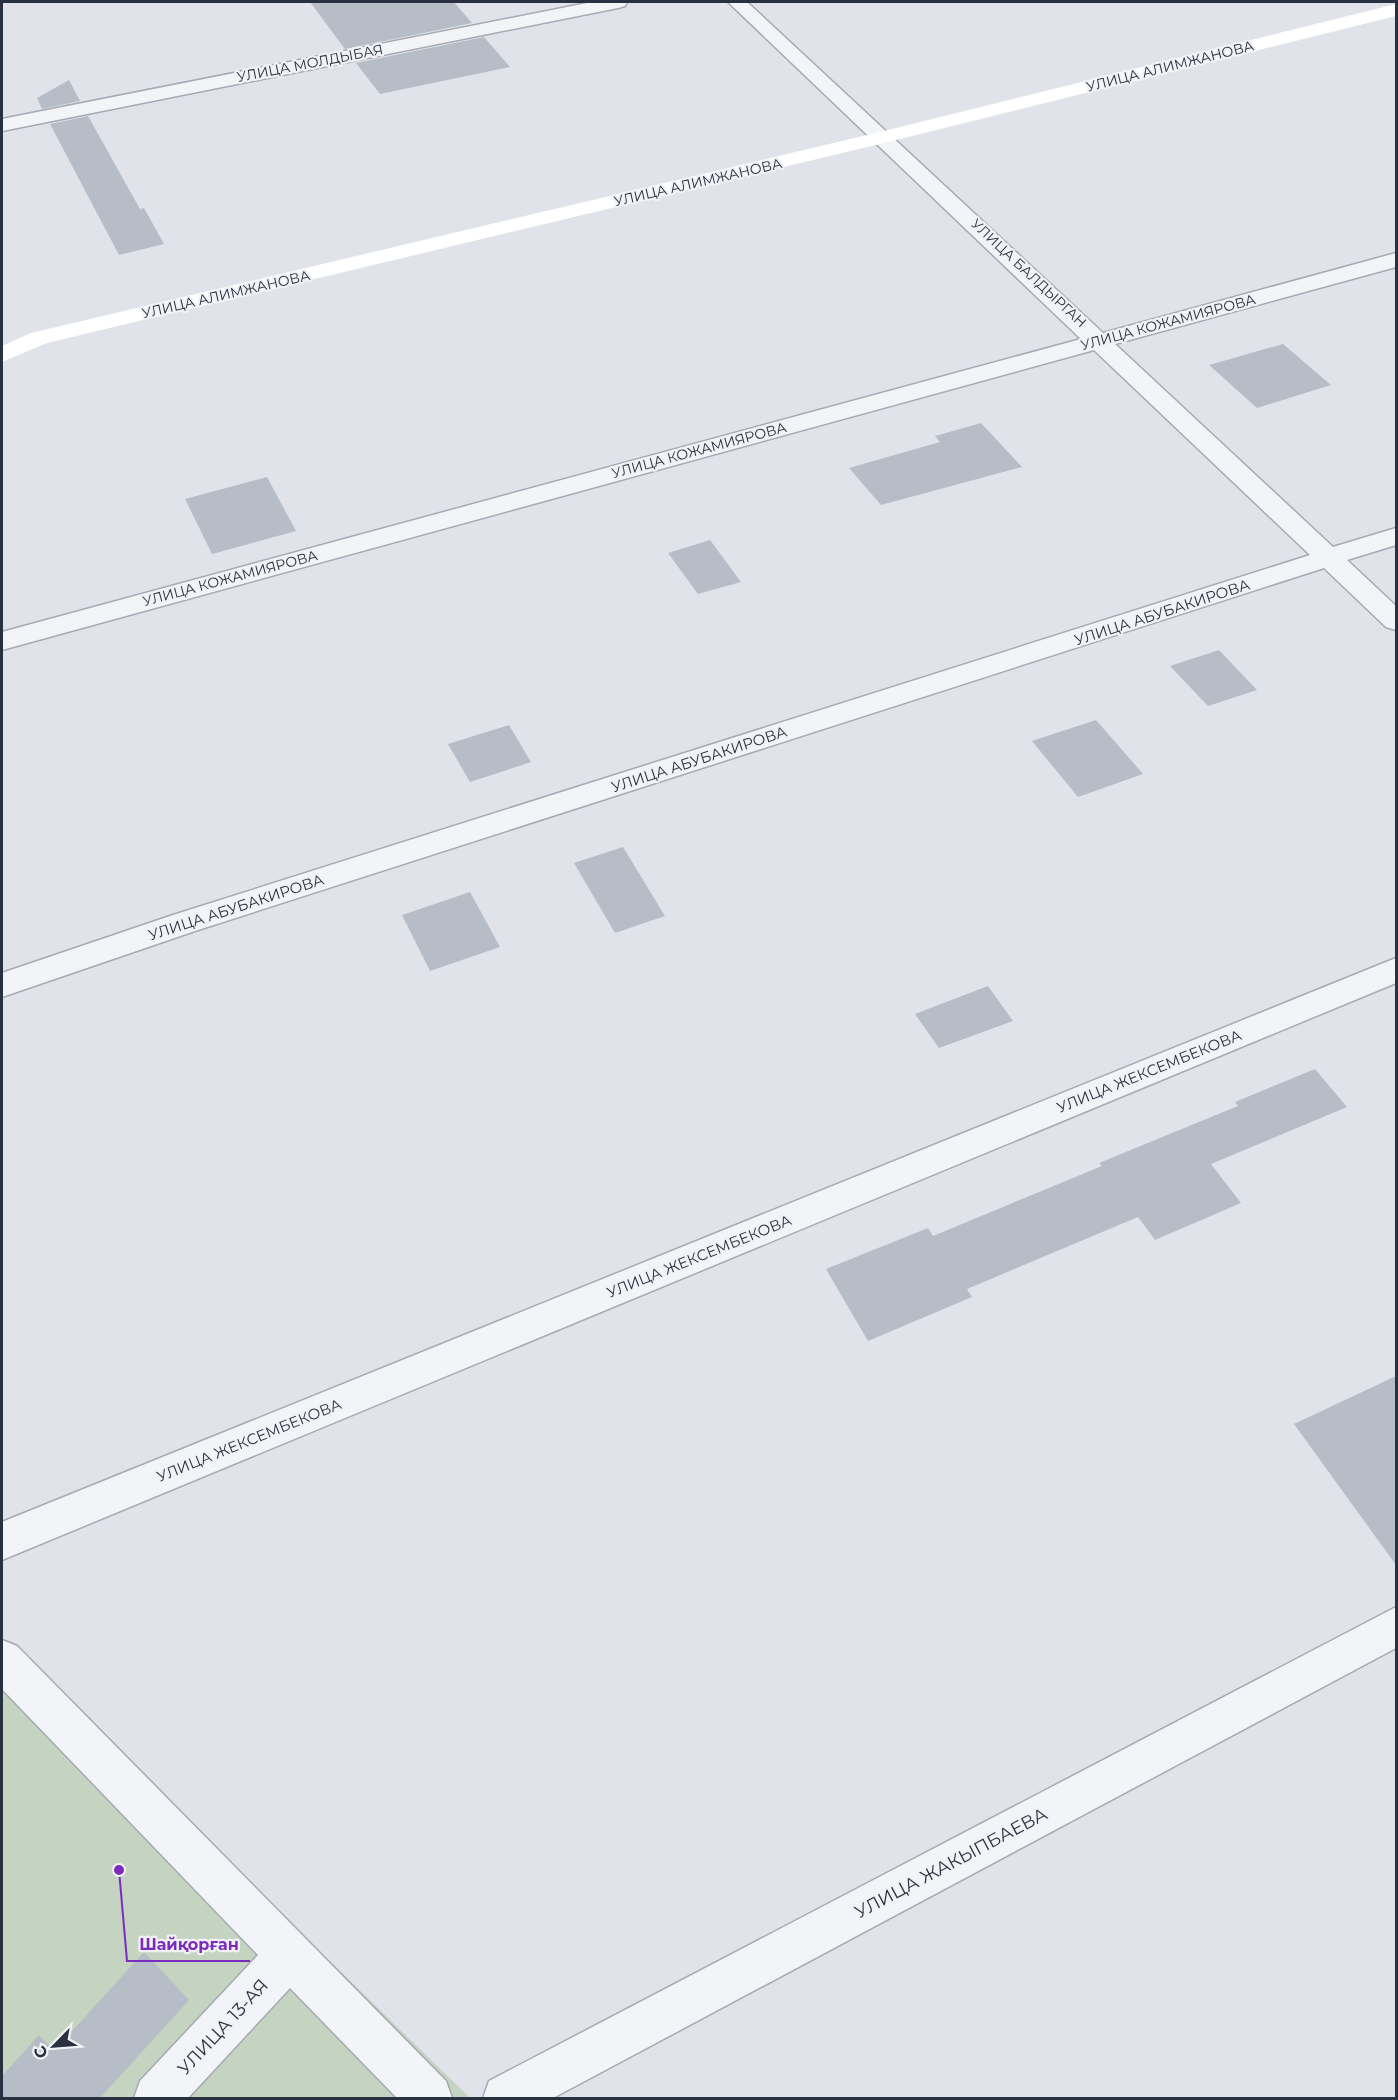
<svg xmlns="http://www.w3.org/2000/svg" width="1398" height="2100" font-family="Montserrat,sans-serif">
  <rect width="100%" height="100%" fill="#e0e3e9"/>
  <polygon fill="#c5d3c1" points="2,1641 470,2098 2,2098"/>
  <g fill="#b7bdc6">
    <polygon points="310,2 454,2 472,23 345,49"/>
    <polygon points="484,37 510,67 380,94 356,63"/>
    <polygon points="69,80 80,101 42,109 37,98"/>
    <polygon points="88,116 140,209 144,208 164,244 119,255 50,124"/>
    <polygon points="1283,344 1331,385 1257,408 1209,365"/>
    <polygon points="981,423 1022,467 881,505 849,468 940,442 935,436"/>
    <polygon points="267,477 296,531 212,554 185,499"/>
    <polygon points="710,540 741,582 698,594 668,553"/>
    <polygon points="1219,650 1257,690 1208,706 1170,666"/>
    <polygon points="1096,720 1143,774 1078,797 1032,741"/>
    <polygon points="509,725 531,762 470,782 448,744"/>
    <polygon points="623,847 665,916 615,933 574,863"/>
    <polygon points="470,892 500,947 430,971 402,915"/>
    <polygon points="988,986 1013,1021 939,1048 915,1014"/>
    <polygon points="1315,1069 1347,1107 1211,1164 1241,1203 1155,1240 1138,1217 967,1289 972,1297 868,1341 826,1269 928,1228 933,1236 1102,1166 1099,1163 1238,1106 1235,1102"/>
    <polygon points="1396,1376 1396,1565 1294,1424"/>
    <polygon points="144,1952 189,2000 100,2098 2,2098 2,2076 39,2035 54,2051"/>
  </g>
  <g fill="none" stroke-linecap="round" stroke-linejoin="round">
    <g stroke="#a5aab3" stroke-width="3">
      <g id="street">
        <polygon points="592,2 627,2 625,6 618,8 2,131 2,119"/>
        <polygon points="728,2 747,2 1103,333 1396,253 1396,267 1115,344 1333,547 1396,528 1396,545 1347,560 1396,606 1396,630 1386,627 1324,568 195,931 2,997 2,973 173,915 1310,555 1094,350 2,650 2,632 1081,339"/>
        <polygon points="1396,958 1396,983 2,1560 2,1522"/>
        <polygon points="1396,1607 1396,1648 553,2098 483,2098 489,2081"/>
        <polygon points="2,1640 17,1646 446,2081 452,2098 397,2098 290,1988 188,2098 134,2098 140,2081 258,1955 2,1689"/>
      </g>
    </g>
    <use href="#street" fill="#f3f4f7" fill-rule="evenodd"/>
    <polygon fill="#fff" fill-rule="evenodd" points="1396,4 1396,16 884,143 47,343 2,362 2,346 31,333 884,131"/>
  </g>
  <g text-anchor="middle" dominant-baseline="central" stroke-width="4.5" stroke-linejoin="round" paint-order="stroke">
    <g font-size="14" fill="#293140" stroke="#f0f2f6">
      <text transform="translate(310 63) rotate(-11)">УЛИЦА МОЛДЫБАЯ</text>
      <text transform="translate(1170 66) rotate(-14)">УЛИЦА АЛИМЖАНОВА</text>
      <text transform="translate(698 182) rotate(-13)">УЛИЦА АЛИМЖАНОВА</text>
      <text transform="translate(1029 273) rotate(43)">УЛИЦА БАЛДЫРГАН</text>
      <text transform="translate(226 294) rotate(-13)">УЛИЦА АЛИМЖАНОВА</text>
      <text transform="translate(1168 322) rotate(-15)">УЛИЦА КОЖАМИЯРОВА</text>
      <text transform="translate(699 450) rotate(-15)">УЛИЦА КОЖАМИЯРОВА</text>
      <text transform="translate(230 578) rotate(-15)">УЛИЦА КОЖАМИЯРОВА</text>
    </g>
    <g font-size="15" fill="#293140" stroke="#f0f2f6">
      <text transform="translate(1162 612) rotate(-18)">УЛИЦА АБУБАКИРОВА</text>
      <text transform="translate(699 759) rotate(-18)">УЛИЦА АБУБАКИРОВА</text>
      <text transform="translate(236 907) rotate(-18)">УЛИЦА АБУБАКИРОВА</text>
      <text transform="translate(1149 1071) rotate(-22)">УЛИЦА ЖЕКСЕМБЕКОВА</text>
      <text transform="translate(699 1256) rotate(-22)">УЛИЦА ЖЕКСЕМБЕКОВА</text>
      <text transform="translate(249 1440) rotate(-22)">УЛИЦА ЖЕКСЕМБЕКОВА</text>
    </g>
    <g font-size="18" fill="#293140" stroke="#f0f2f6">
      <text transform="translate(951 1863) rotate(-28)">УЛИЦА ЖАКЫПБАЕВА</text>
      <text transform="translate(223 2027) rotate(-47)">УЛИЦА 13-АЯ</text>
    </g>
  </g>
  <path fill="none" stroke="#7b2cbf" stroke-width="2" d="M119 1870L127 1961H250"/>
  <circle fill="#7b2cbf" stroke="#f0f2f6" stroke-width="2" cx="119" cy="1870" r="6"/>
  <g font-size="16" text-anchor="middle" font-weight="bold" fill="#7b2cbf" stroke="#f0f2f6" stroke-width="4.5" stroke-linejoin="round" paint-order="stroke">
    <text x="189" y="1950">Шайқорған</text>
  </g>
  <rect width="1398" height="2100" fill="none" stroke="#293140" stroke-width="6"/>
  <g transform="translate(54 2046) rotate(245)" stroke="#f0f2f6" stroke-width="4.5" paint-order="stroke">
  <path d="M0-4.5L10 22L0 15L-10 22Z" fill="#293140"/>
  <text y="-9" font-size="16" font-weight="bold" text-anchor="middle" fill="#293140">С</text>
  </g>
</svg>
